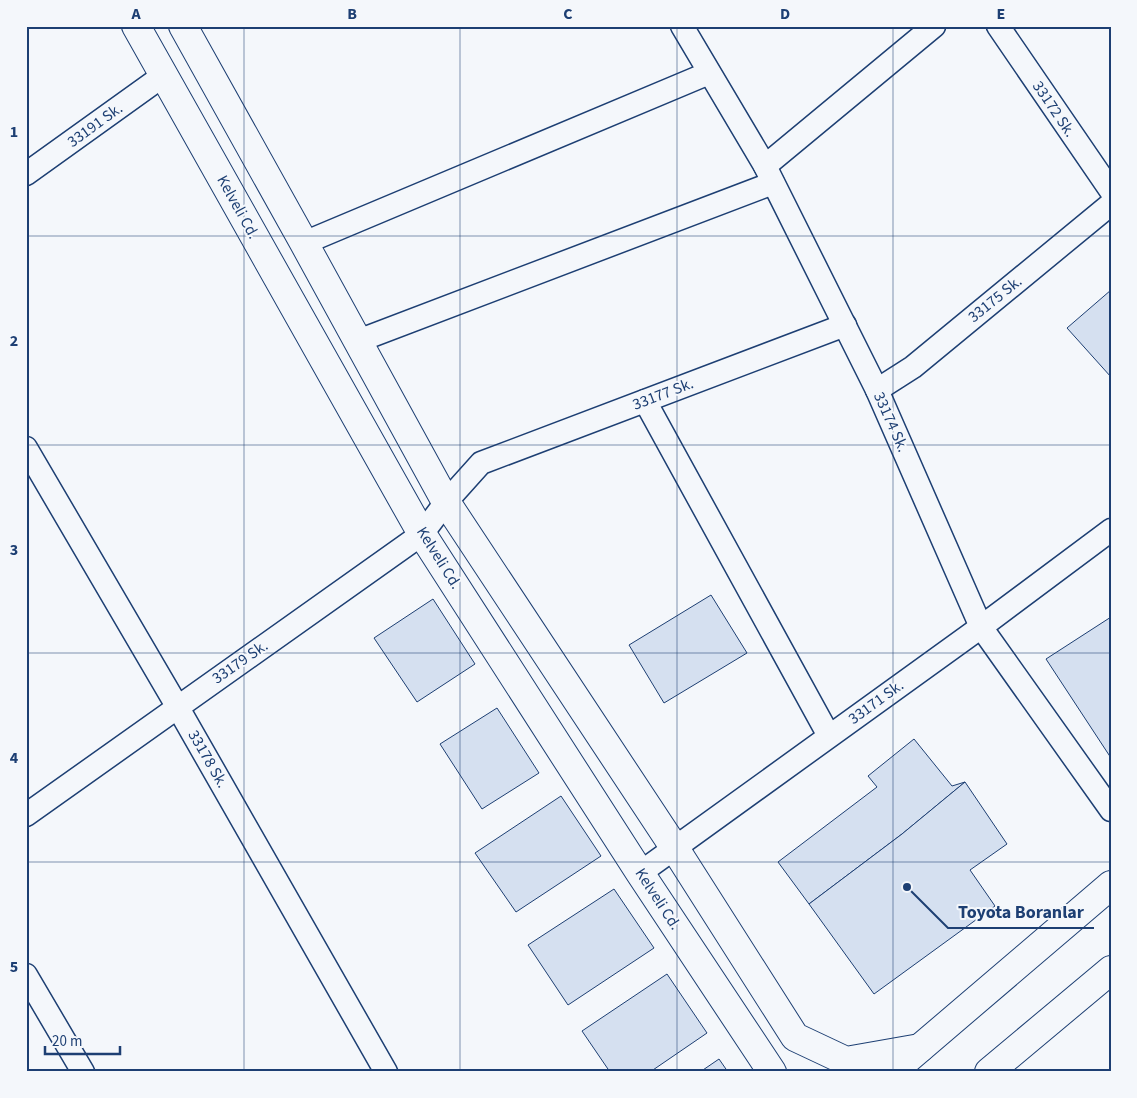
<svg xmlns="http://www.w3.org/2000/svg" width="1137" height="1098" font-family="'Source Sans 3',sans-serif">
  <rect width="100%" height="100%" fill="#f4f7fb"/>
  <g fill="#d5e0f0" stroke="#1d3f73">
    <polygon points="1111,290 1111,377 1067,328"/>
    <polygon points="711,595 747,653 664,703 629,645"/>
    <polygon points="433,599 475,664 417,702 374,638"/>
    <polygon points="1111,617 1111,758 1046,659"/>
    <polygon points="497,708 539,773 482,809 440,744"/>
    <polygon points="914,739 952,786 965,782 902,834 809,904 778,862 877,787 868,776"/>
    <polygon points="965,782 1007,844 970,870 995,906 874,994 809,904 902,834"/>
    <polygon points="561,796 601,856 516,912 475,853"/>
    <polygon points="614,889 654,948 568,1005 528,945"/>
    <polygon points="667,974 707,1033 650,1072 610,1072 582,1031"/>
    <polygon points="719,1059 728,1072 700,1072"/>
  </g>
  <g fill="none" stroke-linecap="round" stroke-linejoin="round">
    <g stroke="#1d3f73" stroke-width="25">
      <g id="minor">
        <polyline points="682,26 765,166 877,390 981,627 1111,810"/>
        <polyline points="998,26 1111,191"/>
        <polyline points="765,166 934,26"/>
        <polyline points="26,174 164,75"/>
        <polyline points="304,243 709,73"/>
        <polyline points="358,341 773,183"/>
        <polyline points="877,390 913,367 1111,204"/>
        <polyline points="645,401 829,736"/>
        <polyline points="26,448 177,706 386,1072"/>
        <polyline points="26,815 422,534 446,502 481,463 845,325"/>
        <polyline points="640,873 981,627 1111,530"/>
        <polyline points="26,975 83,1072"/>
      </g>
    </g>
    <g stroke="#1d3f73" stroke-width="30">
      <g id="tertiary">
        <polyline points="136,26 422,534 640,873 772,1072"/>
        <polyline points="183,26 304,243 446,502 674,847 795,1037 846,1061 920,1048"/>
      </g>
    </g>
    <g stroke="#1d3f73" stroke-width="30">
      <g id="trunk">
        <polyline points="892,1072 1111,885"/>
        <polyline points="989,1072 1111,970"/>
      </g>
    </g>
    <use href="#minor" stroke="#f4f7fb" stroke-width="22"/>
    <use href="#tertiary" stroke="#f4f7fb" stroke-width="28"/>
    <use href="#trunk" stroke="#f4f7fb" stroke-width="28"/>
  </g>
  <path fill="none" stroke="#1d3f73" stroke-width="1" stroke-opacity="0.55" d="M 244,26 L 244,1072M 460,26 L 460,1072M 677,26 L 677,1072M 893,26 L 893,1072M 26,236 L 1111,236M 26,445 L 1111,445M 26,653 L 1111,653M 26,862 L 1111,862"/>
  <g text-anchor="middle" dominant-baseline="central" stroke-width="4" stroke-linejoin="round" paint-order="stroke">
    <g font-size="16" fill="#1d3f73" stroke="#f4f7fb">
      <text transform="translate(1054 109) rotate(56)">33172 Sk.</text>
      <text transform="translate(95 125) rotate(-36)">33191 Sk.</text>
      <text transform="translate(238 207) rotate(61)">Kelveli Cd.</text>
      <text transform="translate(995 299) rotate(-39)">33175 Sk.</text>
      <text transform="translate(663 394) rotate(-21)">33177 Sk.</text>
      <text transform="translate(891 422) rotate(66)">33174 Sk.</text>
      <text transform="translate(439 558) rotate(58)">Kelveli Cd.</text>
      <text transform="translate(240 662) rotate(-35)">33179 Sk.</text>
      <text transform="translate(876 702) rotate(-36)">33171 Sk.</text>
      <text transform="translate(208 759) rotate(60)">33178 Sk.</text>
      <text transform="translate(658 899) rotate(57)">Kelveli Cd.</text>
    </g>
  </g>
  <path fill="none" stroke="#1d3f73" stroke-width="2" d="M907 887L948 928H1094"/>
  <circle fill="#1d3f73" stroke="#f4f7fb" stroke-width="2" cx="907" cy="887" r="5"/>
  <g font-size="18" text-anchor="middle" font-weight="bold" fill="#1d3f73" stroke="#f4f7fb" stroke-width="4" stroke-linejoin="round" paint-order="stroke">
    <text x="1021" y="918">Toyota Boranlar</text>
  </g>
  <rect width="1137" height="1098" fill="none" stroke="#f4f7fb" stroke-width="55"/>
  <path d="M45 1046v8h75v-8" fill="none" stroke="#1d3f73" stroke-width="2.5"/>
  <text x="52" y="1046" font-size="15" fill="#1d3f73" stroke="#f4f7fb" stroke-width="4" paint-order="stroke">20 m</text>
  <rect x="28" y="28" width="1082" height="1042" fill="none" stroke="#1d3f73" stroke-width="2"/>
  <g font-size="16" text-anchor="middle" font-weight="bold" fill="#1d3f73">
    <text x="136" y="19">A</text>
    <text x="352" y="19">B</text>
    <text x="568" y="19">C</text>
    <text x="785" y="19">D</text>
    <text x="1001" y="19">E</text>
    <text x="14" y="137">1</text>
    <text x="14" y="346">2</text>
    <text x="14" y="555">3</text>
    <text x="14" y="763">4</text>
    <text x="14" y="972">5</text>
  </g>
</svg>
